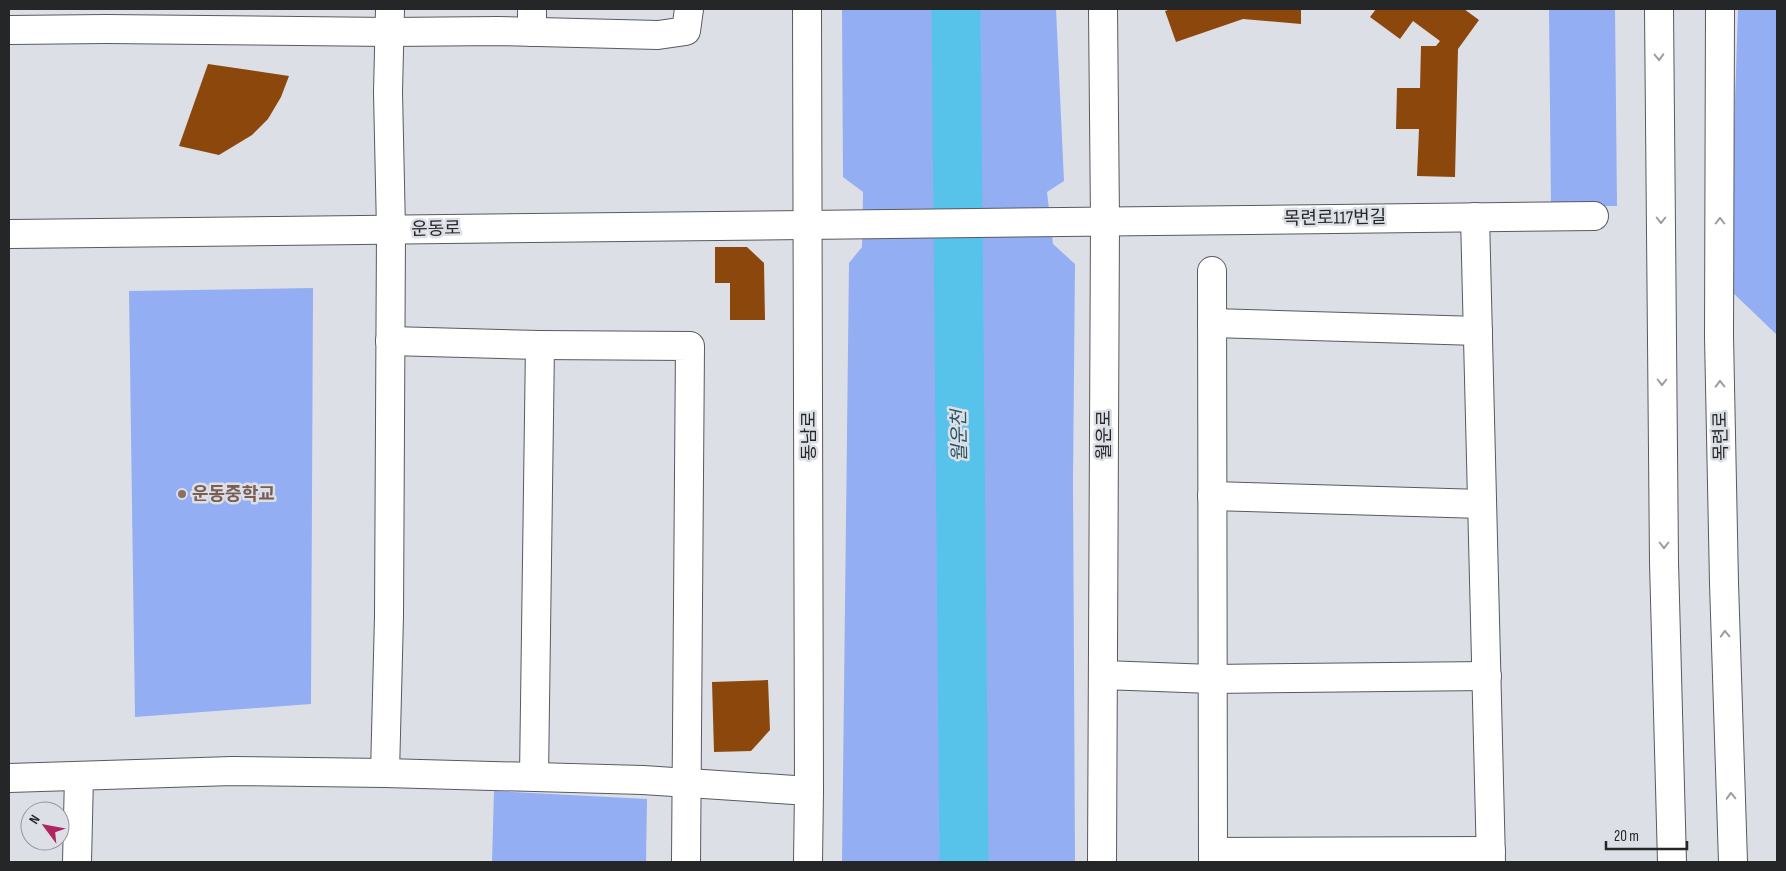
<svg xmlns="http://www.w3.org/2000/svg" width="1786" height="871" font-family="'Sofia Sans Condensed','Noto Sans KR',sans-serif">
  <rect width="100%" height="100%" fill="#dcdfe5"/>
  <g fill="#94aef3">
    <polygon points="842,9 1056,9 1064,181 1047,192 1053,244 1075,264 1073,481 1075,862 842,862 849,263 862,247 863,192 843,177"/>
    <polygon points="1549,9 1615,9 1617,206 1551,206"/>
    <polygon points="1738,9 1777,9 1777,335 1729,289"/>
    <polygon points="313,288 311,704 135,717 129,291"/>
    <polygon points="494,791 647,799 646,862 492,862"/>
  </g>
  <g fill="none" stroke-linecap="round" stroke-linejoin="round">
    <polyline stroke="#57c3ea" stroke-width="49" points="956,9 964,862"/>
  </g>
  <g fill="#8c480c">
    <polygon points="1171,9 1301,9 1301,24 1243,19 1176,42 1165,11"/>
    <polygon points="1376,9 1464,9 1479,20 1458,49 1455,177 1417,176 1419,129 1396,129 1397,88 1420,88 1421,46 1436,46 1440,41 1413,21 1400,39 1370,17"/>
    <polygon points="208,64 289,76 281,97 268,119 252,135 219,155 179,146"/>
    <polygon points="715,247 747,247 764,263 765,320 730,320 730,283 715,283"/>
    <polygon points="768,680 770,730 751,751 714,752 712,682"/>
  </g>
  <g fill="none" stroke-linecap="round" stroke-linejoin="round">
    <g stroke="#585a5f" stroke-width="30">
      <g id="minor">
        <polyline points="807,9 809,791 808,862"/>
        <polyline points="1659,9 1664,562 1672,862"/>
        <polyline points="1720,9 1719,336 1724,583 1733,862"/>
        <polyline points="9,30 106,29 389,32 498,31 658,35 686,31 689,9"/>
        <polyline points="532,32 532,9"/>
        <polyline points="1475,217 1491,862"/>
        <polyline points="9,234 1594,216"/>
        <polyline points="1212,271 1213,862"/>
        <polyline points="1212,323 1478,331"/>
        <polyline points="390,341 540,345 690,346 686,862"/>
        <polyline points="1212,496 1482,504"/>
        <polyline points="1103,675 1212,679 1487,676"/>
        <polyline points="385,773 389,616 391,230 388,92 390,9"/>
        <polyline points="534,776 540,345"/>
        <polyline points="9,778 232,771 385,773 643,780 809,791"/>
        <polyline points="1213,852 1491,851"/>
        <polyline points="77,862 79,776"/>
        <polyline points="1102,862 1105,221 1103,9"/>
      </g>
    </g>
    <use href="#minor" stroke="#fff" stroke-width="28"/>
  </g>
  <defs><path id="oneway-chevron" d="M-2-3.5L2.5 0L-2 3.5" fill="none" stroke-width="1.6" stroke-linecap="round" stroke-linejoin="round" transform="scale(1.25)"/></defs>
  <g stroke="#9d9d9e">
    <use href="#oneway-chevron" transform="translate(1659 57) rotate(89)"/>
    <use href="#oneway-chevron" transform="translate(1661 220) rotate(90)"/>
    <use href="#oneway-chevron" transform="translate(1720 221) rotate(-90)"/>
    <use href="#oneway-chevron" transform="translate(1662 382) rotate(90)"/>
    <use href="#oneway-chevron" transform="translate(1720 384) rotate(-91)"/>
    <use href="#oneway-chevron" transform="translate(1664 545) rotate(90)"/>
    <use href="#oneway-chevron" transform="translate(1725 634) rotate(-92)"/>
    <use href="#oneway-chevron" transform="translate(1731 796) rotate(-92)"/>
  </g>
  <circle fill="#8d6e63" stroke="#dcdfe5" stroke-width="2" cx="182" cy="494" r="5"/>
  <g text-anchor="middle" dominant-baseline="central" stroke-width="5" stroke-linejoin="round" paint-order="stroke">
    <g font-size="18" fill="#252628" stroke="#dcdfe5">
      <text transform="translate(1335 218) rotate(-1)">목련로117번길</text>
      <text transform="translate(436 229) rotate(-1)">운동로</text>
      <text transform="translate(1104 435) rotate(-90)">월운로</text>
      <text transform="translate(809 436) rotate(-90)">동남로</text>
      <text transform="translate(1721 436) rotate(-91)">목련로</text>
    </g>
    <g font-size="18" font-weight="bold" fill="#785e54" stroke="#dcdfe5" text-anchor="start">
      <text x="192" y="494">운동중학교</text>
    </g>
    <g font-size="19" font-style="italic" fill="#285667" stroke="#dcdfe5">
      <text transform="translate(960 436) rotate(-91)">월운천</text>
    </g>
  </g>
  <rect width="1786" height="871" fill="none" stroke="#252628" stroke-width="20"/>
  <g transform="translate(45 826) rotate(302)"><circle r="24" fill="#dcdfe5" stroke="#939599"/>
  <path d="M0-4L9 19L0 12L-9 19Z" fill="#b0245f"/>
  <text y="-8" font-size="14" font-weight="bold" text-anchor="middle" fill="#252628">N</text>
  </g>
  <path d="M1606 841v8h81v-8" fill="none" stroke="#252628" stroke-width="2.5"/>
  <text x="1614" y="841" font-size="15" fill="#252628" stroke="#dcdfe5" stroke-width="4" paint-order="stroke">20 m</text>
</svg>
